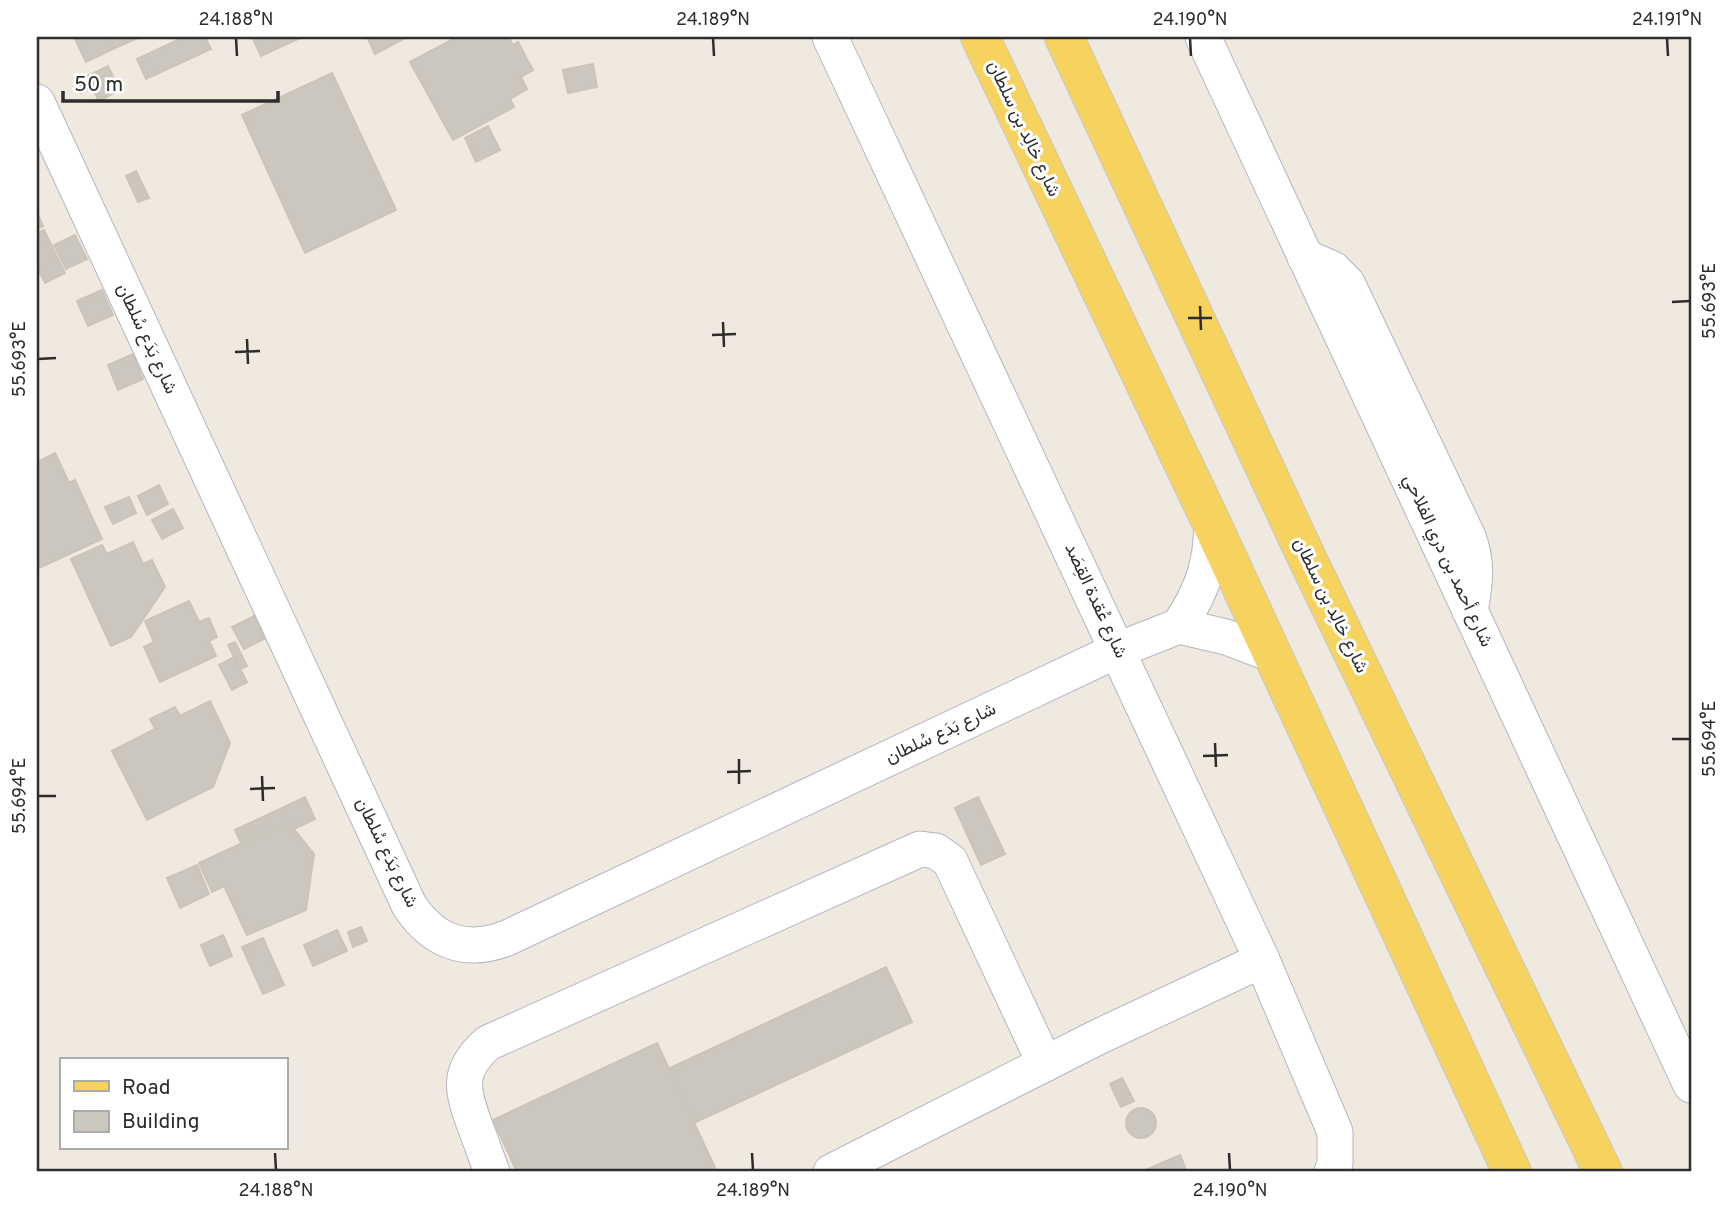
<svg xmlns="http://www.w3.org/2000/svg" width="1728" height="1209" font-family="Overpass,Vazirmatn,sans-serif">
  <rect width="100%" height="100%" fill="#efe9e0"/>
  <g fill="#cbc7be" stroke="#cbc5b9" stroke-width="2">
    <polygon points="74,37 107,37 113,49 86,62"/>
    <polygon points="107,37 140,37 113,49"/>
    <polygon points="184,37 205,37 211,49 146,79 137,59"/>
    <polygon points="252,37 302,37 261,56"/>
    <polygon points="367,37 407,37 375,54"/>
    <polygon points="457,37 508,37 513,45 518,42 533,70 521,77 527,89 510,99 514,107 453,140 410,62"/>
    <polygon points="593,64 597,87 568,93 563,70"/>
    <polygon points="108,66 119,90 99,101 92,87 81,93 75,82"/>
    <polygon points="332,73 396,210 305,253 242,115"/>
    <polygon points="488,126 500,150 476,162 465,138"/>
    <polygon points="136,171 149,198 138,202 126,176"/>
    <polygon points="37,212 43,226 37,229"/>
    <polygon points="44,230 65,273 45,283 37,267 37,233"/>
    <polygon points="75,235 87,259 66,269 54,245"/>
    <polygon points="102,290 113,315 88,326 77,301"/>
    <polygon points="133,354 143,379 118,390 108,365"/>
    <polygon points="55,453 69,483 75,480 102,539 37,569 37,462"/>
    <polygon points="159,485 168,504 147,515 138,496"/>
    <polygon points="129,497 136,513 113,524 105,507"/>
    <polygon points="173,509 183,528 162,539 152,520"/>
    <polygon points="133,542 143,564 152,560 165,587 131,637 111,646 71,559 102,545 107,554"/>
    <polygon points="189,601 199,622 209,618 217,637 209,641 216,656 160,682 144,647 154,642 145,621"/>
    <polygon points="254,616 266,638 244,649 232,627"/>
    <polygon points="235,642 247,666 240,669 228,645"/>
    <polygon points="234,657 247,682 232,690 219,665"/>
    <polygon points="210,701 230,743 213,787 147,820 112,751 155,729 150,719 175,707 180,716"/>
    <polygon points="305,797 315,819 294,829 290,821 241,843 235,830"/>
    <polygon points="978,797 1005,854 981,865 955,808"/>
    <polygon points="290,821 294,829 314,854 306,910 247,935 224,886 212,892 199,863"/>
    <polygon points="197,865 209,894 180,908 167,878"/>
    <polygon points="361,927 367,941 353,947 348,932"/>
    <polygon points="337,930 347,951 313,966 304,945"/>
    <polygon points="223,935 232,956 210,966 201,945"/>
    <polygon points="263,938 284,985 263,994 242,947"/>
    <polygon points="886,967 912,1022 694,1123 668,1069"/>
    <polygon points="657,1043 717,1172 517,1172 493,1120"/>
    <polygon points="1122,1078 1134,1101 1121,1107 1110,1084"/>
    <circle cx="1141" cy="1123" r="15"/>
    <polygon points="1180,1155 1187,1172 1141,1172"/>
  </g>
  <g fill="none" stroke-linecap="round" stroke-linejoin="round">
    <g stroke="#b3b6c1" stroke-width="37">
      <g id="minor">
        <polyline points="830,37 1262,960 1335,1132 1335,1164 1332,1172"/>
        <polyline points="1203,37 1691,1085"/>
        <path d="M 37,102 L 409,905 C 433,942 466,954 507,938 L 1118,650 L 1179,626 L 1226,637 L 1271,654"/>
        <path d="M 1305,257 L 1333,269 L 1347,283 L 1468,537 C 1478,563 1475,584 1470,611"/>
        <path d="M 1179,626 C 1202,591 1211,566 1212,524"/>
        <path d="M 492,1172 C 486,1157 481,1141 475,1126 C 462,1090 456,1071 488,1043 L 920,849 L 936,851 L 950,861 L 1045,1064"/>
        <polyline points="831,1172 1098,1037 1262,960"/>
      </g>
    </g>
    <g stroke="#c8c8c8" stroke-width="40">
      <g id="major">
        <polyline points="980,37 1212,524 1512,1172"/>
        <polyline points="1064,37 1305,554 1603,1172"/>
      </g>
    </g>
    <use href="#minor" stroke="#fff" stroke-width="35"/>
    <use href="#major" stroke="#f6d35e" stroke-width="38"/>
  </g>
  <path fill="none" stroke="#2d2d2d" stroke-width="2.5" d="M 236,38 L 237,56M 713,38 L 714,56M 1190,38 L 1191,56M 1667,38 L 1668,56M 1672,302 L 1690,301M 1200,306 L 1201,330M 1188,318 L 1212,318M 723,322 L 724,347M 712,335 L 736,334M 247,339 L 248,364M 235,352 L 260,351M 38,359 L 56,358M 1672,739 L 1690,739M 1215,743 L 1216,767M 1203,756 L 1228,755M 739,759 L 739,784M 727,772 L 751,771M 262,776 L 263,801M 250,789 L 275,788M 38,796 L 56,796M 275,1153 L 276,1170M 752,1153 L 753,1170M 1229,1153 L 1230,1170"/>
  <g text-anchor="middle" dominant-baseline="central" stroke-width="6" stroke-linejoin="round" paint-order="stroke">
    <g font-size="18" fill="#2d2d2d" stroke="#fff">
      <text transform="translate(1023 129) rotate(65)">شارع خالِد بن سلطان</text>
      <text transform="translate(146 339) rotate(65)">شارع بَدَع سُلطان</text>
      <text transform="translate(1447 561) rotate(65)">شارع أحمد بن دري الفلاحي</text>
      <text transform="translate(1095 601) rotate(65)">شارع عُقدة القِصَد</text>
      <text transform="translate(1330 606) rotate(64)">شارع خالِد بن سلطان</text>
      <text transform="translate(941 734) rotate(-25)">شارع بَدَع سُلطان</text>
      <text transform="translate(386 853) rotate(64)">شارع بَدَع سُلطان</text>
    </g>
  </g>
  <rect width="1728" height="1209" fill="none" stroke="#ffffff" stroke-width="77"/>
  <rect x="60" y="1058" width="228" height="91" fill="#ffffff" stroke="#ababab" stroke-width="2"/>
  <rect x="74" y="1081" width="35" height="10" fill="#f6d35e" stroke="#ababab" stroke-width="2"/>
  <text x="122" y="1094" font-size="21" fill="#2d2d2d">Road</text>
  <rect x="74" y="1111" width="35" height="21" fill="#cbc7be" stroke="#ababab" stroke-width="2"/>
  <text x="122" y="1128" font-size="21" fill="#2d2d2d">Building</text>
  <path d="M63 91v10h215v-10" fill="none" stroke="#2d2d2d" stroke-width="3.5"/>
  <text x="74" y="91" font-size="21" fill="#2d2d2d" stroke="#ffffff" stroke-width="5" paint-order="stroke">50 m</text>
  <rect x="38" y="38" width="1652" height="1132" fill="none" stroke="#2d2d2d" stroke-width="2.5"/>
  <g font-size="18" text-anchor="middle" fill="#2d2d2d">
    <text x="236" y="25">24.188°N</text>
    <text x="713" y="25">24.189°N</text>
    <text x="1190" y="25">24.190°N</text>
    <text x="1667" y="25">24.191°N</text>
    <text transform="translate(1709 301) rotate(-90)" y="6">55.693°E</text>
    <text transform="translate(19 359) rotate(-90)" y="6">55.693°E</text>
    <text transform="translate(1709 739) rotate(-90)" y="6">55.694°E</text>
    <text transform="translate(19 796) rotate(-90)" y="6">55.694°E</text>
    <text x="276" y="1196">24.188°N</text>
    <text x="753" y="1196">24.189°N</text>
    <text x="1230" y="1196">24.190°N</text>
  </g>
</svg>
